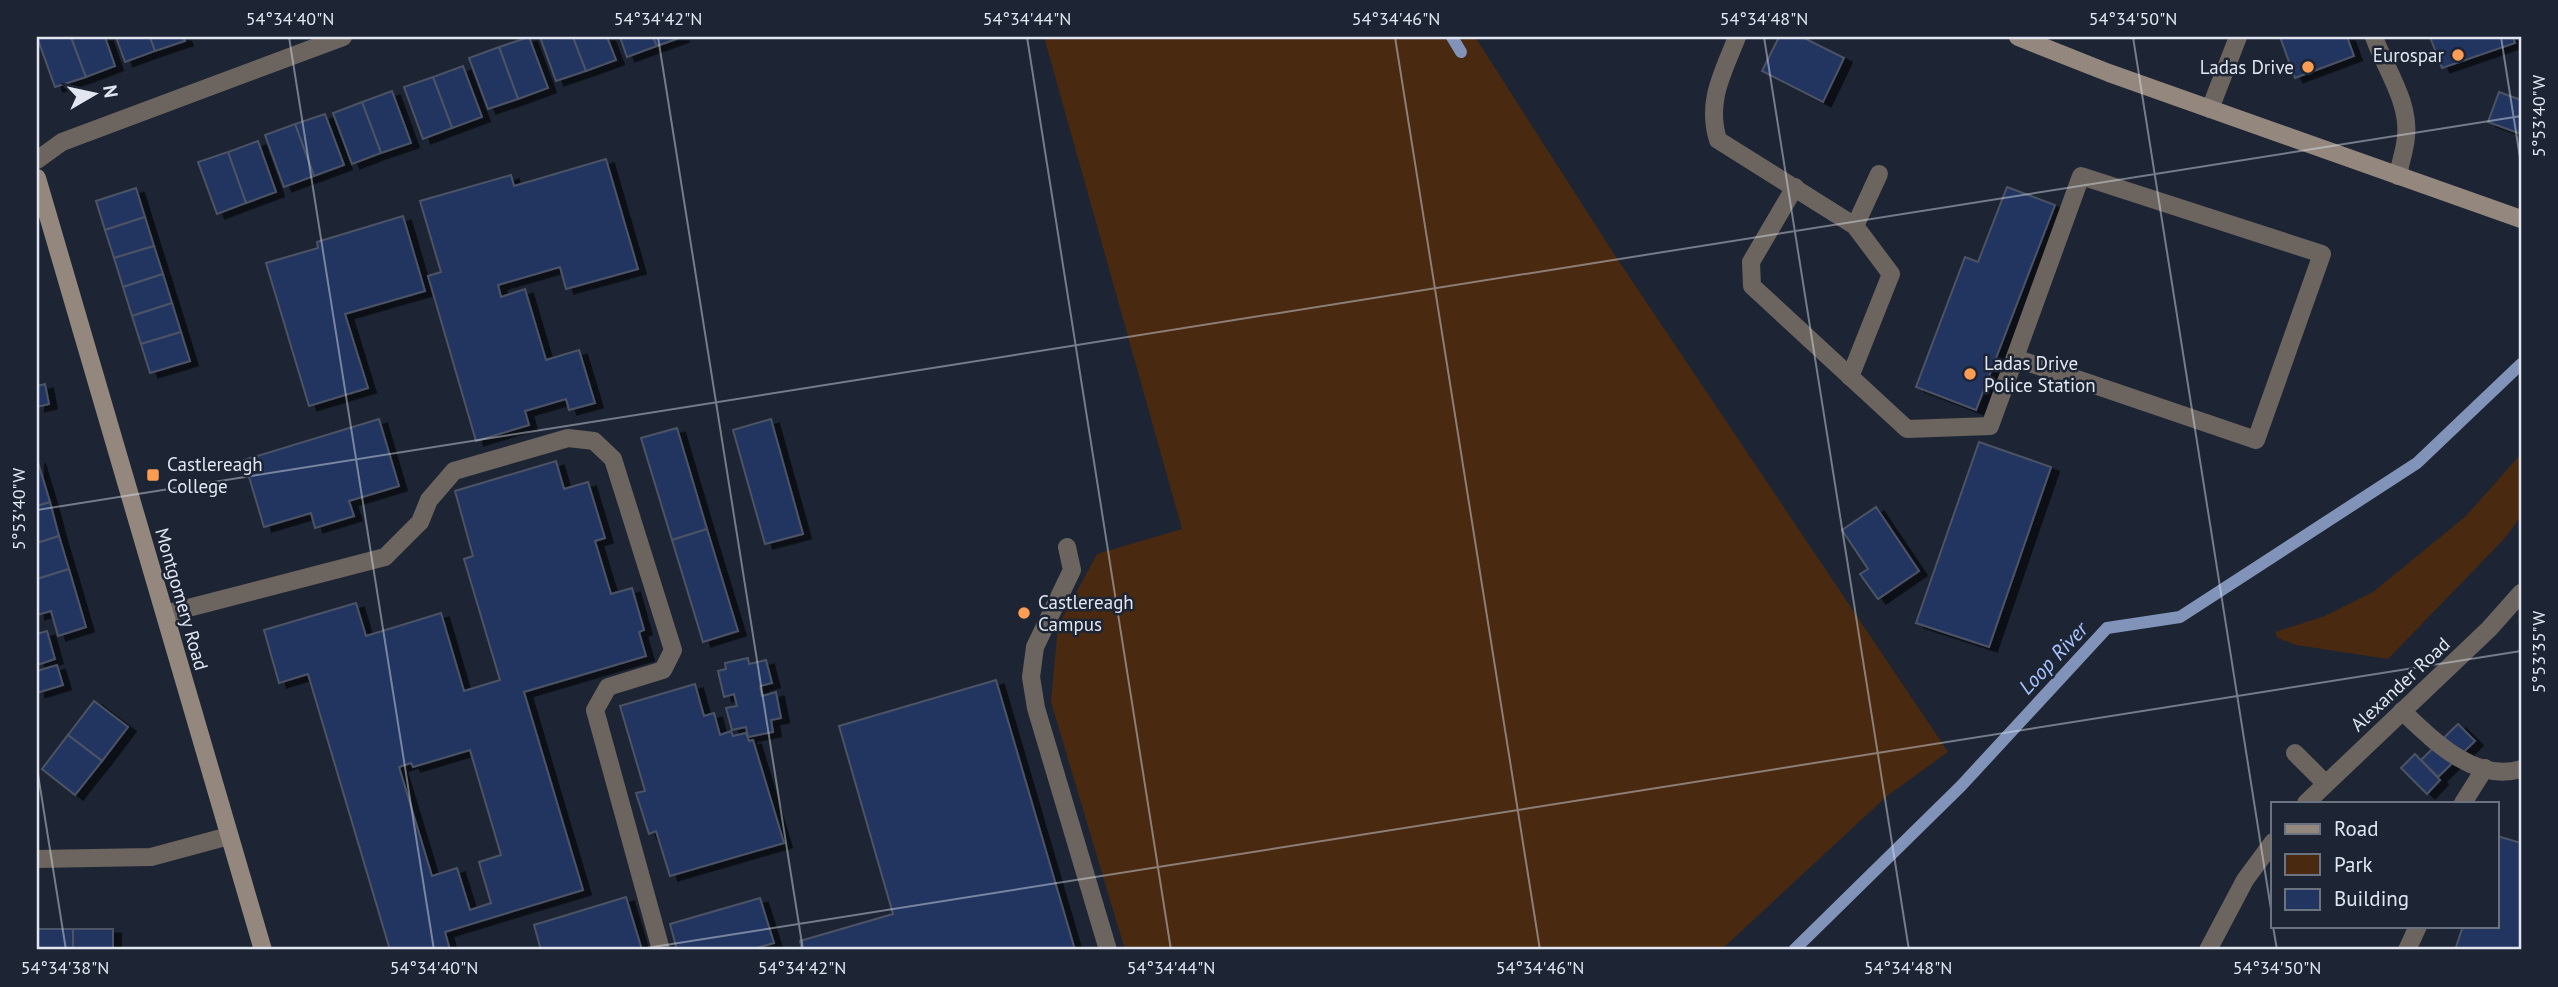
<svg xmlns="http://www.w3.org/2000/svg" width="2558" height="987" font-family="'PT Sans',sans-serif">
  <defs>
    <filter id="shadow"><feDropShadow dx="8" dy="4.5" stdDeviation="0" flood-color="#0009"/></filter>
  </defs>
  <rect width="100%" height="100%" fill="#1d2534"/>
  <g fill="#492910">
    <polygon points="1044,37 1475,37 1616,257 1948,752 1887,796 1721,950 1125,950 1051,702 1058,626 1097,554 1182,529"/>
    <polygon points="2521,454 2521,516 2505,538 2388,659 2296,645 2278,638 2275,632 2325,616 2373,592 2465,517"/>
  </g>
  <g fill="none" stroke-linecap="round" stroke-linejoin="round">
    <g stroke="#8193b8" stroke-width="12">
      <polyline points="1452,37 1461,52"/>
      <polyline points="1794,950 1961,786 2107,628 2180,617 2417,463 2521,364"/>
    </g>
  </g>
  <g fill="#223561" stroke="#4b5365" stroke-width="2" fill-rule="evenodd" filter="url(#shadow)">
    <polygon points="37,37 71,37 86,77 55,87"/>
    <polygon points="71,37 105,37 115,66 86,77"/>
    <polygon points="116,37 150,37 155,51 125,62"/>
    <polygon points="150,37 183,37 185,41 155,51"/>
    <polygon points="529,37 548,88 518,99 499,47"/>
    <polygon points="540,37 573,37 586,71 556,81"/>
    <polygon points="573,37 607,37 616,60 586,71"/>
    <polygon points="620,37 653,37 657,46 627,57"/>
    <polygon points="653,37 682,37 657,46"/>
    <polygon points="1779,37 1802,37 1844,58 1823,102 1762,71"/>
    <polygon points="2280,37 2347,37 2354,56 2295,78"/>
    <polygon points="2430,37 2513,37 2515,43 2442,68"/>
    <polygon points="499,47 518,99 488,109 469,58"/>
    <polygon points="463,66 482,117 452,128 433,77"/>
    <polygon points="433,77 452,128 423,139 404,87"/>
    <polygon points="392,91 411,143 381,153 362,102"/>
    <polygon points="2499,92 2521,100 2521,134 2488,122"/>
    <polygon points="362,102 381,153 352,164 333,113"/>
    <polygon points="325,114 344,165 314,176 295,124"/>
    <polygon points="295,124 314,176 284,187 265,135"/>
    <polygon points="258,141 276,192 246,203 228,152"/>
    <polygon points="228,152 246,203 217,214 198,162"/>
    <polygon points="606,159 638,269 566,289 560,267 498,285 501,297 525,289 546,360 579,350 595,403 569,410 566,399 525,411 529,425 476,441 428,276 441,272 420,201 511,175 514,186"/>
    <polygon points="2007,187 2055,205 1976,410 1916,387 1965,257 1978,262"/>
    <polygon points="136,188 145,217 105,230 96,201"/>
    <polygon points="403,216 425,291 345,314 368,388 309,406 266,263 318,248 317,242"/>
    <polygon points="145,217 154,246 114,258 105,230"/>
    <polygon points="154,246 163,274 123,287 114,258"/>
    <polygon points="163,274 172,303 132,316 123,287"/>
    <polygon points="172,303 181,332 141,344 132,316"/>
    <polygon points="181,332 190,361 150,373 141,344"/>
    <polygon points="45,384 49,404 37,407 37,386"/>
    <polygon points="379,419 399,486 349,501 354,516 315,528 311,513 264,527 244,460"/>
    <polygon points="771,419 803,534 765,544 733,430"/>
    <polygon points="677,428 707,529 672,540 641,438"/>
    <polygon points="1979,442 2051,467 1989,647 1916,623"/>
    <polygon points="37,459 50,502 37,506"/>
    <path d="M 556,461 L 564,489 L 588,482 L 605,538 L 595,541 L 611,594 L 632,588 L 644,630 L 639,632 L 646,656 L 524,692 L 583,890 L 445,932 L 450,950 L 390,950 L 308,674 L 279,683 L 264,630 L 356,603 L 366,636 L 441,613 L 464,691 L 500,680 L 464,559 L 473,556 L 455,491 ZM 470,750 L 501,855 L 479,862 L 491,903 L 470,910 L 457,868 L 432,876 L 399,767 L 411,763 L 413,767 Z"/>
    <polygon points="50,502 59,536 37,543 37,506"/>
    <polygon points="1876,507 1919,571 1878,599 1860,574 1868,569 1842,530"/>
    <polygon points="707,529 738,631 703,642 672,540"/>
    <polygon points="59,536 69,569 37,579 37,543"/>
    <polygon points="69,569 86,627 58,636 51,611 37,615 37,579"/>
    <polygon points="47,631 55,659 37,665 37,634"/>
    <polygon points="748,658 749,664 766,660 772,683 760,686 762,696 776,692 781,718 771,720 773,732 748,737 746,727 732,730 726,708 737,706 734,694 724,697 718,671 726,669 725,663"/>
    <polygon points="57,665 63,685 37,693 37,671"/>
    <polygon points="996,680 1075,950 802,950 800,941 893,914 839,726"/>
    <polygon points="695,684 704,716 714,713 720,735 731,731 733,736 746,733 749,741 753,740 784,843 670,876 656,831 649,834 636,793 645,791 620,706"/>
    <polygon points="94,701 128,727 102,761 68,735"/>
    <polygon points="2458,724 2475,741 2438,777 2421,760"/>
    <polygon points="68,735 102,761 75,795 42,769"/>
    <polygon points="2415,754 2440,780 2427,794 2401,768"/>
    <polygon points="2497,836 2521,843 2521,950 2455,950 2463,926 2497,926"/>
    <polygon points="626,897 642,950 541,950 534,925"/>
    <polygon points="760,898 774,943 749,950 677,950 670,924"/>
    <rect x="37" y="929" width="36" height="21"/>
    <rect x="73" y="929" width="40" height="21"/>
  </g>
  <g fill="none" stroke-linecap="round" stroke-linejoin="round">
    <g stroke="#6c645e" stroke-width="18">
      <path d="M 1737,37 C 1723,73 1706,101 1718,140 L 1855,226 L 1891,274 L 1850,377"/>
      <path d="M 2374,37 C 2385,68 2410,102 2406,137 C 2405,150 2400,163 2398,176"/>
      <polyline points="2210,109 2238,37"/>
      <polyline points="1795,187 1751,262 1752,286 1907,429 1990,426 2081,176 2322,254 2256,440 2015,358"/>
      <polyline points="1855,226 1879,174"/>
      <polyline points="1067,547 1072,570 1035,647 1031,677 1036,708 1108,950"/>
      <polyline points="165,614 385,557 420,522 429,500 454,471 568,438 594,441 613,459 673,650 663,670 608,687 595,710 661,950"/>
      <path d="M 2402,711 C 2433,740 2475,783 2521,769"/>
      <polyline points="2295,753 2325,783"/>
      <polyline points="2463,803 2485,768"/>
      <polyline points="2407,950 2418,926"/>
    </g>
    <g stroke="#6c645e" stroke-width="18">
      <polyline points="37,160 62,142 343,37"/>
      <polyline points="2306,803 2489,629 2521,593"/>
      <polyline points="37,859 151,857 229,836"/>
      <polyline points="2208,950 2245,880 2273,842"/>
    </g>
    <g stroke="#94877e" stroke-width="18">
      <polyline points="2018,37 2109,73 2521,219"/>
      <polyline points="37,178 263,950"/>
    </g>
  </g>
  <path fill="none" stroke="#e1e6f1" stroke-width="2" stroke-opacity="0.45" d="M 289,37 L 434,950M 658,37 L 803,950M 1027,37 L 1171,950M 1395,37 L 1540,950M 1764,37 L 1909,950M 2133,37 L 2273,922M 2501,37 L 2521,164M 37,510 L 2521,116M 37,768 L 66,950M 2273,926 L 2277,950M 634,950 L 2521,651"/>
  <g fill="#fc9d53" stroke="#1d2534" stroke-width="2.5">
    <circle cx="2458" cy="55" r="7"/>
    <circle cx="2308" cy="67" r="7"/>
    <circle cx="1970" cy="374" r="7"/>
    <rect x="146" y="468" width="14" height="14" rx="3.5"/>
    <circle cx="1024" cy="613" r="7"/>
  </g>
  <g text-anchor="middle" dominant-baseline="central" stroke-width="5" stroke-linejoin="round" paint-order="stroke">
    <g font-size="19" fill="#e1e6f1" stroke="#1d2534" text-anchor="start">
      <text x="2444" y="55" text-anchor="end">Eurospar</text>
      <text x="2294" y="67" text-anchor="end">Ladas Drive</text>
      <text x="1984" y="363">Ladas Drive<tspan x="1984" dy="22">Police Station</tspan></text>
      <text x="167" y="464">Castlereagh<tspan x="167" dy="22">College</tspan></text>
      <text x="1038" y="602">Castlereagh<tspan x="1038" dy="22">Campus</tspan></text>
    </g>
    <g font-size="19" fill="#e1e6f1" stroke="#1d2534">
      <text transform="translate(182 599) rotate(74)">Montgomery Road</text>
      <text transform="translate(2400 684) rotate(-43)">Alexander Road</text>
    </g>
    <g font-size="21" font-style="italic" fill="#a7c3fe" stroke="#1d2534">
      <text transform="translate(2053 658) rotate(-47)">Loop River</text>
    </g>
  </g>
  <rect width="2558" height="987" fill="none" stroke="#1d2534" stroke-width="77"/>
  <rect x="2271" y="802" width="228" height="126" fill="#1d2534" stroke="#6b7280" stroke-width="2"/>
  <rect x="2285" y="824" width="35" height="10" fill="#94877e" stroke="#6b7280" stroke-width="2"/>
  <text x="2334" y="836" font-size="21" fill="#e1e6f1">Road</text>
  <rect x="2285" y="854" width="35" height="21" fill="#492910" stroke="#6b7280" stroke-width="2"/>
  <text x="2334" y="872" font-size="21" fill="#e1e6f1">Park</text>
  <rect x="2285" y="889" width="35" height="21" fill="#223561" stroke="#6b7280" stroke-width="2"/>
  <text x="2334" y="906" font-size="21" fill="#e1e6f1">Building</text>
  <g transform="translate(94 94) rotate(81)" stroke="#1d2534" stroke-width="5" paint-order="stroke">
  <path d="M0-5L12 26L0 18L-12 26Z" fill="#e1e6f1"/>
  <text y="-10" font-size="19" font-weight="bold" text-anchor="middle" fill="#e1e6f1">N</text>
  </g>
  <rect x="38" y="38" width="2482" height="910" fill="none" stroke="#e1e6f1" stroke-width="2.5"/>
  <g font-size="18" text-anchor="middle" fill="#e1e6f1">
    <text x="290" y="25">54°34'40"N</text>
    <text x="658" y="25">54°34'42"N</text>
    <text x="1027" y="25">54°34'44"N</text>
    <text x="1396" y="25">54°34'46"N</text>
    <text x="1764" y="25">54°34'48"N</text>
    <text x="2133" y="25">54°34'50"N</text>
    <text transform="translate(2539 116) rotate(-90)" y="6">5°53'40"W</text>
    <text transform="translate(19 509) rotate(-90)" y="6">5°53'40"W</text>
    <text transform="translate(2539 652) rotate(-90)" y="6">5°53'35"W</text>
    <text x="65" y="974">54°34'38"N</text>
    <text x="434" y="974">54°34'40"N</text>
    <text x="802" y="974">54°34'42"N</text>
    <text x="1171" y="974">54°34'44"N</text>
    <text x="1540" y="974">54°34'46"N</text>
    <text x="1908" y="974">54°34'48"N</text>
    <text x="2277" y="974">54°34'50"N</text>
  </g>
</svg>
